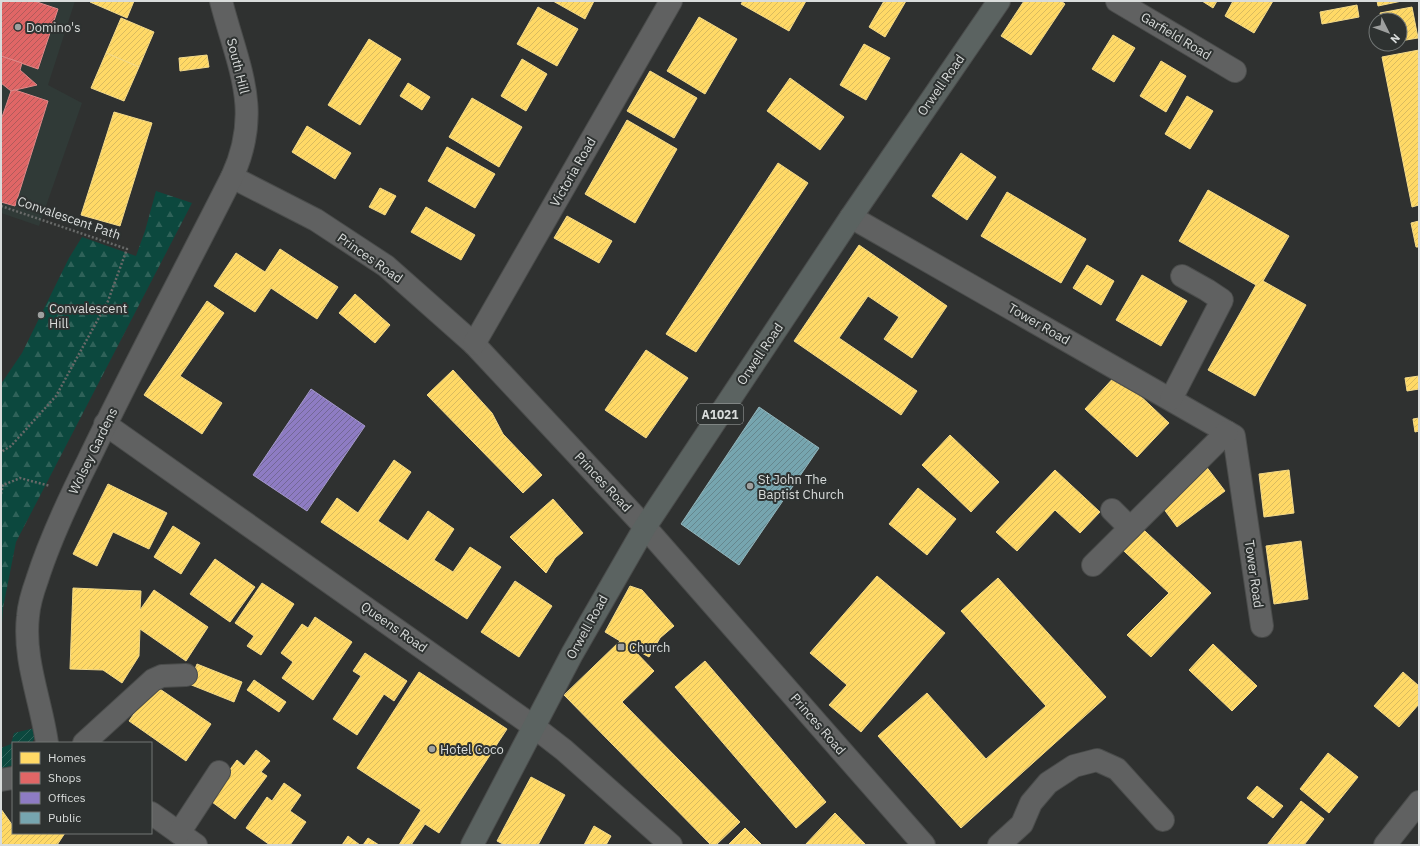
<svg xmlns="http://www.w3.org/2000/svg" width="1420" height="846" font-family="'IBM Plex Sans',sans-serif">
  <defs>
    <pattern id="forest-firs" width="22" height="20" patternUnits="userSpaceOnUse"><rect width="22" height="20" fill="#0c483e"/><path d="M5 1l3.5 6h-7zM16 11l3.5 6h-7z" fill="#2f6259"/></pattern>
    <pattern id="garden-furrows" width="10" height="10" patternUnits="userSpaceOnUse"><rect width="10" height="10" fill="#0c483e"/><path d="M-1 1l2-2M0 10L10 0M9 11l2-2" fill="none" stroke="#2f6259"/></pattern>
    <pattern id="homes-hatch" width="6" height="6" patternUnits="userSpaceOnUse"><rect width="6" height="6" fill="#ffd966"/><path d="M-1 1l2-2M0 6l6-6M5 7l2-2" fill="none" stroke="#d9bb5f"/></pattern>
    <pattern id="shops-hatch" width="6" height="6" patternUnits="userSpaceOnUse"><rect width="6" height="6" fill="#e06666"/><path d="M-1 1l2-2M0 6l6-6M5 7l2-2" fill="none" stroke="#b05b5b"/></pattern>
    <pattern id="offices-hatch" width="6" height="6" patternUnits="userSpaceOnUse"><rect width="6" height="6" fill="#8e7cc3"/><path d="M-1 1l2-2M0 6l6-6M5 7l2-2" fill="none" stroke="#736896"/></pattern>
    <pattern id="public-hatch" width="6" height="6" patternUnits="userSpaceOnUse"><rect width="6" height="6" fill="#76a5af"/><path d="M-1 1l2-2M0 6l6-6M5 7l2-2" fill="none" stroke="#66878e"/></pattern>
  </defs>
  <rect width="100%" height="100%" fill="#2f3130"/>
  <polygon fill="#303a37" points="1,1 75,1 48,85 82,103 39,226 1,213"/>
  <polygon fill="url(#forest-firs)" points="156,191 192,203 16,542 3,608 1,638 1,384 22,353 69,258 82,237 136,256 145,231"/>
  <polygon fill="url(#garden-furrows)" points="35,728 35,737 32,743 13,743 13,765 1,769 1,748 11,744 14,733"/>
  <g fill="url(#homes-hatch)" stroke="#f4da89">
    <polygon points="91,1 134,1 127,18 90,2"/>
    <polygon points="553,1 594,1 585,19"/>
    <polygon points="743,1 806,1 789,31 741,4"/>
    <polygon points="884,1 906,1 885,37 869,27"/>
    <polygon points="1024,1 1061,1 1065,4 1031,55 1001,36"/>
    <polygon points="1202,1 1217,1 1213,8"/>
    <polygon points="1233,1 1273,1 1254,33 1225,16"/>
    <polygon points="1377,1 1402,1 1378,6"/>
    <polygon points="1357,5 1359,17 1322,24 1320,12"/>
    <polygon points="538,7 578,29 557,66 517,44"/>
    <polygon points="1412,7 1418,38 1400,41 1400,20 1382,20 1380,13"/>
    <polygon points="699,17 737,39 705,94 667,71"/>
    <polygon points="121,18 154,32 139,67 106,53"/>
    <polygon points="1113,35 1135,48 1114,82 1092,69"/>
    <polygon points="369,39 401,59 360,125 328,105"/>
    <polygon points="864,44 890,58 866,100 840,85"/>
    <polygon points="1419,50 1419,205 1412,207 1382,57"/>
    <polygon points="106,53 139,67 124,101 91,88"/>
    <polygon points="207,55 209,67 180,71 179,58"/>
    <polygon points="522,59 547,74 526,111 501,96"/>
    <polygon points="1161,61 1186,76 1166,112 1140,96"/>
    <polygon points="650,71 697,98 674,138 627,111"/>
    <polygon points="790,78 844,117 820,150 767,111"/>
    <polygon points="408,83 430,97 422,110 400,96"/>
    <polygon points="1187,96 1213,111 1190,149 1165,134"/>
    <polygon points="472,98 522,127 499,167 449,137"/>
    <polygon points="114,112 152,123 120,226 81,215"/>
    <polygon points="627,120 677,149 635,223 585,194"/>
    <polygon points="307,126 351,153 335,179 292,152"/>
    <polygon points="447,147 495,174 475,208 428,181"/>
    <polygon points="961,153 996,177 967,220 932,196"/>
    <polygon points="778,163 808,183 696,352 666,334"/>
    <polygon points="380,188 396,196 385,215 369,207"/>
    <polygon points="1208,190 1289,236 1263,281 1306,305 1255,396 1208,370 1256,285 1179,241"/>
    <polygon points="1007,192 1086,239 1061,283 981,236"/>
    <polygon points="426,207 475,235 461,260 411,232"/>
    <polygon points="567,216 612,241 599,263 554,238"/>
    <polygon points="1419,221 1419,247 1416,247 1411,223"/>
    <polygon points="859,245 947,306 912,358 884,339 899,317 868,296 839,338 917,391 901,415 794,341"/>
    <polygon points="280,249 338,287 317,319 271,288 255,312 214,286 236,253 265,272"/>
    <polygon points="1087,265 1114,281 1101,305 1073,288"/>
    <polygon points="1142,275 1187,301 1161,346 1116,320"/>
    <polygon points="355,294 390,325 375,343 339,313"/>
    <polygon points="207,301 224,313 180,376 222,403 202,434 144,395"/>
    <polygon points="646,350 688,378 646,438 605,410"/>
    <polygon points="453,370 492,413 503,434 542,475 523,493 427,395"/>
    <polygon points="1117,374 1169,423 1137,457 1085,409"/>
    <polygon points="1419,376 1419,389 1407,391 1405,378"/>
    <polygon points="1419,418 1419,431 1415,432 1413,419"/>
    <polygon points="950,435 999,482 971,512 922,465"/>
    <polygon points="394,460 411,472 378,521 408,541 428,511 454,529 434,560 453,572 470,547 501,567 467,619 321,522 337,498 358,513"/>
    <polygon points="1205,465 1225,491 1177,527 1158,501"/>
    <polygon points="1055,470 1100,512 1080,533 1055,510 1017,551 996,532"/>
    <polygon points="1289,470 1294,513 1264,517 1259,474"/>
    <polygon points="108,484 167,513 149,549 113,532 97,566 73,554"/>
    <polygon points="918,488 956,519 927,555 889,524"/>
    <polygon points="553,499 583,533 555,558 546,573 510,537"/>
    <polygon points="1131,518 1211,593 1151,657 1127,635 1169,593 1111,539"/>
    <polygon points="173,526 200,543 181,574 154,557"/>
    <polygon points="1301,541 1308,599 1274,604 1266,546"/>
    <polygon points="215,559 255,587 230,622 190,594"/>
    <polygon points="877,576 945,633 861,732 829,705 847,685 810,653"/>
    <polygon points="998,578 1106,697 961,828 878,736 927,693 986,759 1046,706 961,611"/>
    <polygon points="515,581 552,606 519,657 481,632"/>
    <polygon points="262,583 294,604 261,655 247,646 254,636 235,623"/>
    <polygon points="630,586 642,590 674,626 660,638 649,657 631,647 654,671 622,702 740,822 716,845 711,845 564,695 620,641 605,632"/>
    <polygon points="73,588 141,591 140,610 154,590 208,627 186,661 140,629 139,656 122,683 103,670 70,669"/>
    <polygon points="315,617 352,642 313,700 282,678 293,662 281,653 302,624 308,628"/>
    <polygon points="1213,644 1257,686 1232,711 1189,670"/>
    <polygon points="365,653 407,681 394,701 384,694 357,735 333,719 361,676 353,671"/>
    <polygon points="705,661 826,802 796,828 675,687"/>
    <polygon points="197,664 242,682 234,702 189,684"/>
    <polygon points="419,672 507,729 439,833 425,824 411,845 399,845 421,810 357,768"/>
    <polygon points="1403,672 1419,686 1419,704 1399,727 1374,706"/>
    <polygon points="254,680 286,702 279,712 247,690"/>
    <polygon points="154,685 211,724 186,761 129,721"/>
    <polygon points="256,750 270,761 261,772 267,776 235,819 208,799 237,760 244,766"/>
    <polygon points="1328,753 1358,777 1329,813 1300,789"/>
    <polygon points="531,777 565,795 538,845 505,845 497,841"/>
    <polygon points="284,783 301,795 290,811 306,822 290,845 270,845 246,828 267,797 272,801"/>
    <polygon points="1257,786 1283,806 1273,818 1247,798"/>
    <polygon points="1301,801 1324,819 1304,845 1267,845"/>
    <polygon points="1,809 13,826 13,833 18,834 65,833 57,845 1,845"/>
    <polygon points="835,813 866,845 805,845"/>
    <polygon points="594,826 611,836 606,845 584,845"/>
    <polygon points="745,828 762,845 728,845"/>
    <polygon points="348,836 360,845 342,845"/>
    <polygon points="368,838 379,845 363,845"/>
  </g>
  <g fill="url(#shops-hatch)" stroke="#de8989">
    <polygon points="3,1 34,1 58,9 38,69 1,56 1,6"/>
    <polygon points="1,56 22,63 20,70 37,85 11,91 1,83"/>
    <polygon points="15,90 48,101 15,206 1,202 1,120 11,91"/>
  </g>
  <polygon fill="url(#offices-hatch)" stroke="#a499ca" points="311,389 365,426 307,511 253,475"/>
  <polygon fill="url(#public-hatch)" stroke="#94b6bc" points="759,407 819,448 739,565 681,524"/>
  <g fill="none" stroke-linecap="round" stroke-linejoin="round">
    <g stroke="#4a4c4b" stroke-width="24">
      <g id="minor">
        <polyline points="1117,1 1235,71"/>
        <polyline points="232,177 316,220 386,266 474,344 645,527 924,845"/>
        <polyline points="851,217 1234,436 1262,626"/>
        <polyline points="474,344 671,1"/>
        <polyline points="1171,399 1222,300 1207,290 1182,276"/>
        <polyline points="105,424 533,726 564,750 671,845"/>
        <polyline points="1112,510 1130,528"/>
        <polyline points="1093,565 1227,432"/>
        <path d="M 47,743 C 41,700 23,660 28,616 C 29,604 33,591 37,580 C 50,539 69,499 88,461 C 134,365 184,272 232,177 C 263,110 238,67 221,1"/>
        <polyline points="84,743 153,680 162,676 186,675"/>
        <polyline points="1,780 13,778"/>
        <polyline points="151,813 196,845"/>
        <polyline points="179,833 219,772"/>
        <polyline points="999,845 1022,824 1031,803 1048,783 1074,766 1097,760 1117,769 1163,820"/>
        <polyline points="1385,845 1419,802"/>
      </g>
    </g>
    <g stroke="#4a4c4b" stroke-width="24">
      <polyline id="major" points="472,845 572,654 645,527 851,217 999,1"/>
    </g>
    <g stroke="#676968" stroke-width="2.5" stroke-dasharray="2 2" stroke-linecap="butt">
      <polyline points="1,206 127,249 108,301 56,396 11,446 1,452"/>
      <polyline points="1,486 20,478 50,486"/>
      <polyline points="1,494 3,485"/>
    </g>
    <use href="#minor" stroke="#606161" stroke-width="22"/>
    <use href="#major" stroke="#5b6361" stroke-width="22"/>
  </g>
  <g fill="#9ea09f" stroke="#2e3231" stroke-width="1.5">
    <circle cx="18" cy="27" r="4"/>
    <circle cx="41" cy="315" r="4"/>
    <circle cx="750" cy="486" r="4"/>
    <rect x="617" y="643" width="8" height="8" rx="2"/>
    <circle cx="432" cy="749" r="4"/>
  </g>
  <g text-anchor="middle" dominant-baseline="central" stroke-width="4" stroke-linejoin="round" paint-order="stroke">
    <rect fill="#2e3231" stroke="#a6a9a8" stroke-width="1" x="697" y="404" width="46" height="20" rx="3"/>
    <g font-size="12" font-weight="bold" fill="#d9dcdb">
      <text x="720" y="414">A1021</text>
    </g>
    <g font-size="13" fill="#d9dcdb" stroke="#2e3231" text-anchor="start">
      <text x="26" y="27">Domino's</text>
      <text x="49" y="308">Convalescent<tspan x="49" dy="15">Hill</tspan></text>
      <text x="758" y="479">St John The<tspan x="758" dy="15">Baptist Church</tspan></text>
      <text x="629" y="647">Church</text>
      <text x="440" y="749">Hotel Coco</text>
    </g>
    <g font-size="13" fill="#d9dcdb" stroke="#2e3231">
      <text transform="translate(1176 36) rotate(31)">Garfield Road</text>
      <text transform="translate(238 66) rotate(76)">South Hill</text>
      <text transform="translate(941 85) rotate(-55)">Orwell Road</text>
      <text transform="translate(573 172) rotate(-60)">Victoria Road</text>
      <text transform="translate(69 218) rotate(19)">Convalescent Path</text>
      <text transform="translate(370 258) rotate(35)">Princes Road</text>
      <text transform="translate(1039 324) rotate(30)">Tower Road</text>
      <text transform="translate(760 354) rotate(-56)">Orwell Road</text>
      <text transform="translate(93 451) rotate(-64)">Wolsey Gardens</text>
      <text transform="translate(603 482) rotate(47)">Princes Road</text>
      <text transform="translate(1254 574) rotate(82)">Tower Road</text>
      <text transform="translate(394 627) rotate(35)">Queens Road</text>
      <text transform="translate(587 627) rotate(-61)">Orwell Road</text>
      <text transform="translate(818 724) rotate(49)">Princes Road</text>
    </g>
  </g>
  <rect width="1420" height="846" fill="none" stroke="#d9dcdb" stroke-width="4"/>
  <rect x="12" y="742" width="140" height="92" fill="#2e3231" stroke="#727675"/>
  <rect x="20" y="752" width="20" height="12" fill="#ffd966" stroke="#727675"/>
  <text x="48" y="762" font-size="12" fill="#d9dcdb">Homes</text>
  <rect x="20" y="772" width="20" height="12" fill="#e06666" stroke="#727675"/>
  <text x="48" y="782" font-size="12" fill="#d9dcdb">Shops</text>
  <rect x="20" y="792" width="20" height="12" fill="#8e7cc3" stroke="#727675"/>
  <text x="48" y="802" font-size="12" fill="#d9dcdb">Offices</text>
  <rect x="20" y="812" width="20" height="12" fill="#76a5af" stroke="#727675"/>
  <text x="48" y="822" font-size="12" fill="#d9dcdb">Public</text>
  <g transform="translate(1388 32) rotate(132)"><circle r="19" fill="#2e3231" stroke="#727675"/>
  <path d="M0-3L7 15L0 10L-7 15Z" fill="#9ea09f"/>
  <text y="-6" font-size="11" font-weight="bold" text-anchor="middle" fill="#d9dcdb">N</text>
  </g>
</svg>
